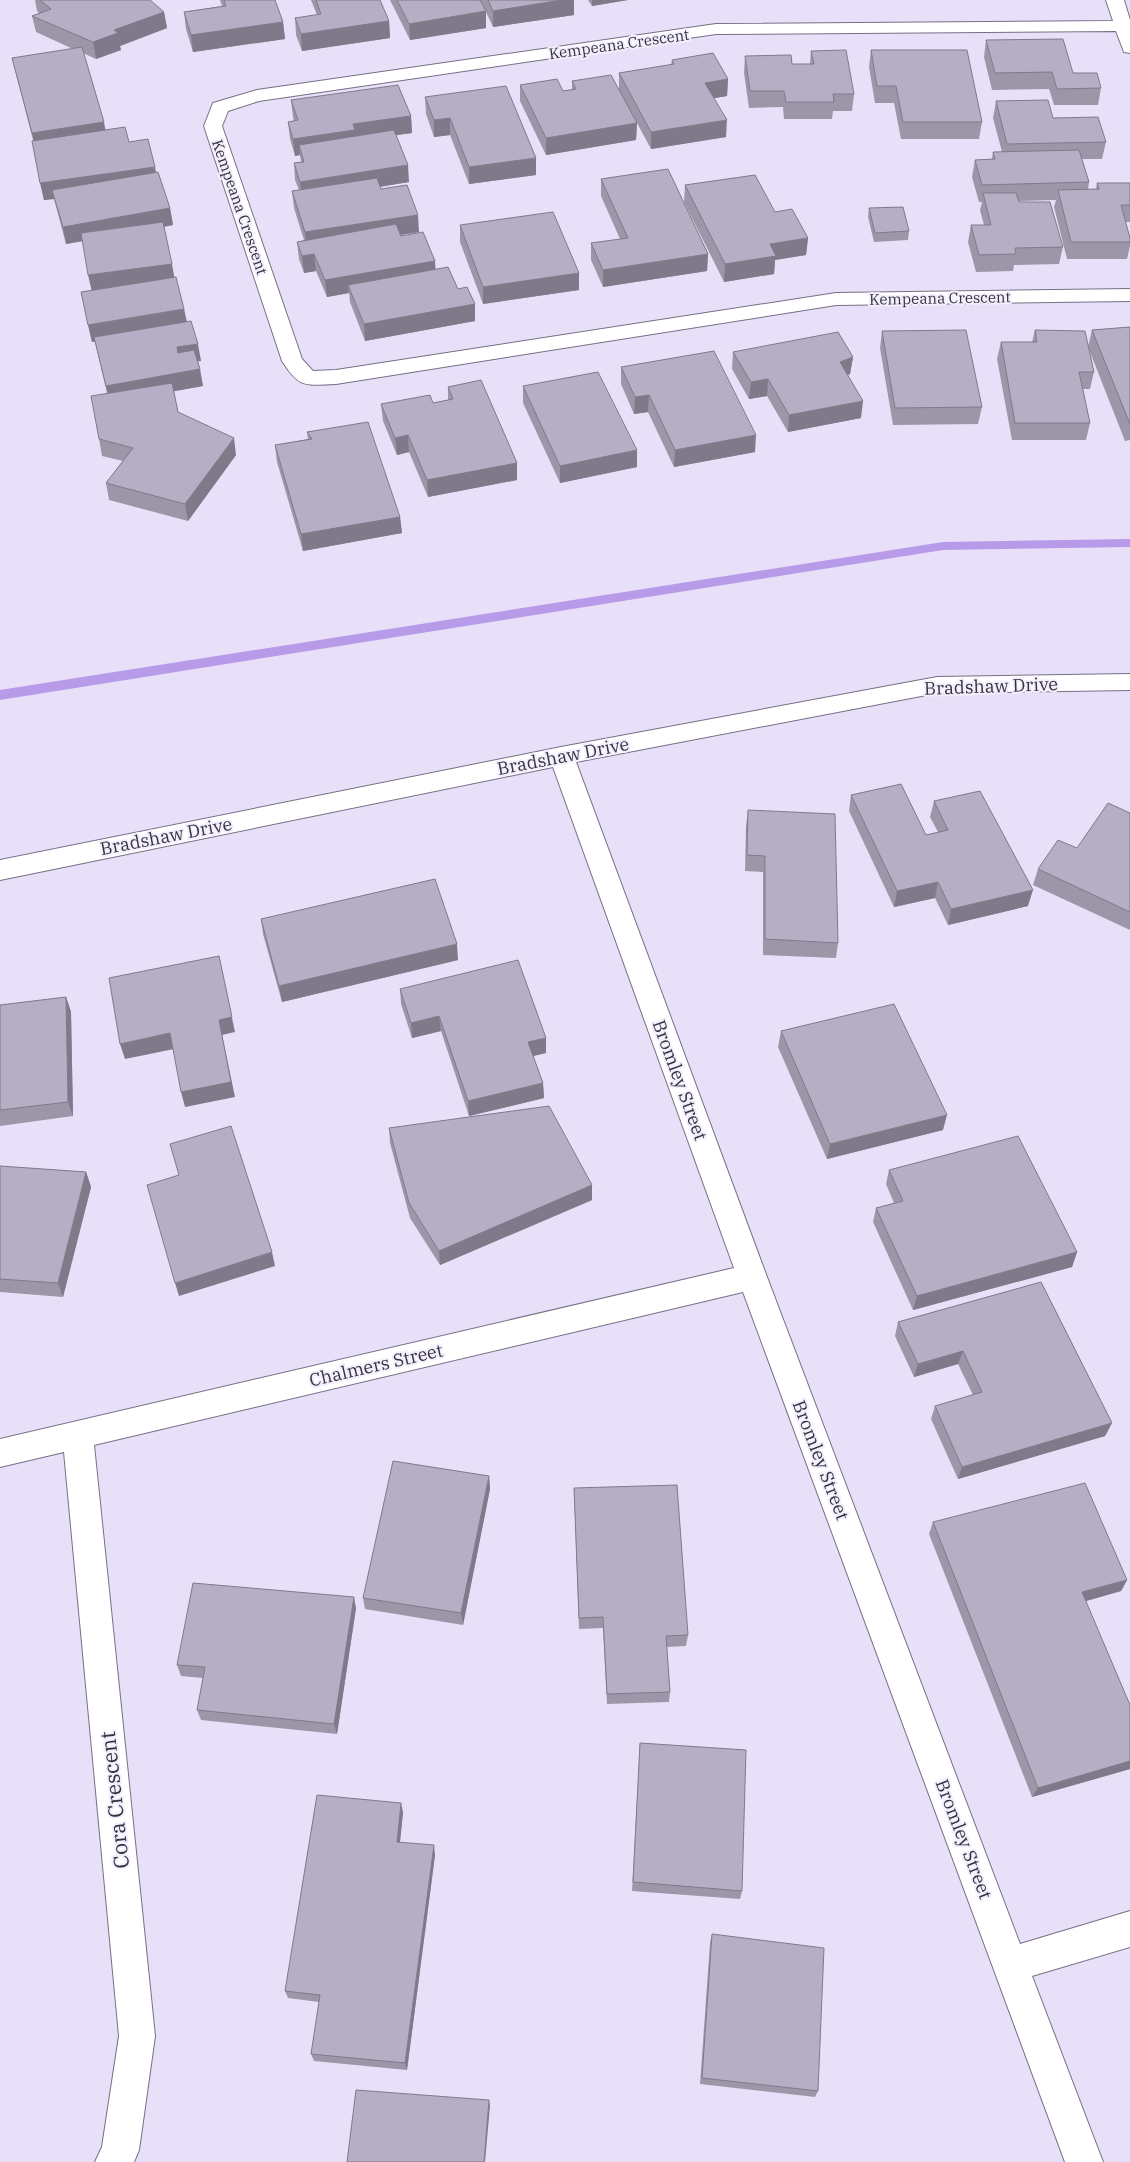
<svg xmlns="http://www.w3.org/2000/svg" width="1130" height="2162" font-family="'IBM Plex Serif',serif">
  <rect width="100%" height="100%" fill="#e8e0f8"/>
  <g fill="none" stroke-linecap="round" stroke-linejoin="round">
    <polygon fill="#b79ae8" fill-rule="evenodd" points="1130,539 1130,547 943,550 0,700 0,690 943,542"/>
    <g stroke="#776f85" stroke-width="2">
      <g id="minor">
        <path d="M 1106,0 L 1124,0 L 1130,20 L 1130,53 L 1124,52 L 1116,31 L 716,34 L 259,101 L 228,111 L 222,126 L 302,359 L 313,371 L 336,370 L 836,293 L 1130,289 L 1130,301 L 836,305 L 336,384 C 305,385 300,389 282,361 L 204,126 L 213,103 L 257,90 L 716,24 L 1113,21 Z"/>
        <polygon points="1130,674 1130,690 937,693 576,762 767,1277 1020,1944 1130,1911 1130,1947 1032,1976 1103,2162 1065,2162 743,1292 94,1445 155,2036 139,2150 134,2162 95,2162 102,2147 119,2036 64,1452 0,1467 0,1439 734,1268 553,767 0,880 0,860 561,747 937,677"/>
      </g>
    </g>
    <use href="#minor" fill="#fff" fill-rule="evenodd"/>
  </g>
  <g fill="#9d96a9">
    <polygon points="35,0 120,0 164,12 167,28 120,46 121,50 96,59 83,53 105,130 129,142 156,172 170,208 173,225 164,227 174,277 184,309 187,321 201,361 198,361 203,386 174,391 178,412 236,455 188,521 109,500 106,483 123,461 102,456 99,439 107,393 95,342 92,342 81,292 92,291 83,241 66,244 54,199 44,200 33,140 12,58 73,49 36,32 32,16 39,13 37,11"/>
    <polygon points="220,0 275,0 283,22 285,39 193,52 186,29 184,12 222,6"/>
    <polygon points="311,0 380,0 389,21 390,38 302,51 296,35 295,18 317,15"/>
    <polygon points="390,0 574,0 574,15 493,27 486,12 486,28 410,40"/>
    <polygon points="588,0 628,0 592,6"/>
    <polygon points="986,40 1073,73 1101,88 1098,105 1054,105 1049,89 992,90 984,57"/>
    <polygon points="871,50 982,122 979,139 901,139 894,103 875,103 869,67"/>
    <polygon points="811,51 854,94 852,111 833,111 832,119 784,119 783,107 749,108 744,73 745,56 792,64 810,64"/>
    <polygon points="672,60 728,79 727,96 714,98 726,137 651,149 637,123 636,140 546,155 520,101 520,85 563,91 572,90 572,81 619,90 619,73 671,65"/>
    <polygon points="425,97 536,175 469,184 450,135 434,137 426,114"/>
    <polygon points="291,100 411,116 412,133 396,135 409,182 380,187 381,189 419,232 401,235 435,269 475,304 475,321 365,341 350,302 349,293 327,297 316,271 304,273 299,259 297,242 304,240 294,208 292,191 299,190 295,180 294,163 301,162 300,155 295,156 290,139 288,122 294,121 293,117"/>
    <polygon points="996,101 1053,118 1106,142 1102,159 1082,159 1089,182 1088,190 1096,189 1097,183 1130,183 1130,222 1125,222 1130,238 1130,246 1127,259 1067,259 1054,207 1056,200 1019,201 1019,202 1063,247 1059,264 1014,265 1013,271 976,272 968,242 971,225 984,225 980,210 982,202 979,202 972,177 975,160 992,159 993,152 1002,152 993,118"/>
    <polygon points="601,179 708,254 707,271 603,287 591,260 591,243 620,239 601,196"/>
    <polygon points="685,185 775,212 808,238 806,255 775,260 774,274 724,282 684,202"/>
    <polygon points="869,208 909,231 908,240 874,242 868,217"/>
    <polygon points="460,225 579,290 483,304 460,242"/>
    <polygon points="1130,327 1130,440 1125,441 1088,347 1092,330"/>
    <polygon points="1035,330 1094,372 1090,389 1083,389 1090,423 1086,440 1012,440 997,359 1001,342 1032,342"/>
    <polygon points="882,331 982,407 978,424 893,425 880,348"/>
    <polygon points="733,352 853,357 850,374 847,375 861,418 788,432 767,396 749,399 732,369"/>
    <polygon points="621,367 755,452 674,467 648,412 634,414 621,384"/>
    <polygon points="523,386 637,467 560,483 523,403"/>
    <polygon points="448,387 517,463 517,480 428,497 409,452 397,455 383,421 381,404 433,403 448,400"/>
    <polygon points="307,432 400,517 402,533 303,551 277,462 275,445 308,439"/>
    <polygon points="851,795 926,835 938,832 930,817 934,801 1028,906 948,925 935,898 894,907 849,811"/>
    <polygon points="748,810 838,943 836,958 763,955 763,872 745,871 746,826"/>
    <polygon points="1130,813 1130,930 1033,885 1038,869 1077,848"/>
    <polygon points="261,919 458,960 282,1002 263,934"/>
    <polygon points="400,989 546,1038 546,1053 533,1056 543,1083 544,1098 469,1116 441,1031 412,1038 401,1004"/>
    <polygon points="66,997 71,1012 73,1116 0,1126 0,1005"/>
    <polygon points="781,1031 943,1130 827,1159 778,1047"/>
    <polygon points="389,1128 592,1200 440,1265 410,1218 390,1143"/>
    <polygon points="0,1166 86,1172 91,1187 63,1297 0,1292"/>
    <polygon points="889,1170 1077,1252 1072,1267 913,1310 873,1222 876,1208 894,1203 886,1184"/>
    <polygon points="1041,1282 1112,1423 1105,1436 958,1479 931,1419 935,1406 973,1395 958,1364 914,1377 895,1336 898,1322"/>
    <polygon points="489,1476 490,1489 463,1625 365,1609 363,1598"/>
    <polygon points="574,1488 688,1635 686,1646 667,1647 670,1692 669,1702 607,1704 603,1628 579,1629"/>
    <polygon points="933,1522 1127,1580 1121,1591 1085,1601 1130,1705 1130,1769 1032,1797 929,1534"/>
    <polygon points="356,1608 337,1734 201,1720 197,1710 203,1678 181,1676 177,1665"/>
    <polygon points="640,1743 742,1891 740,1899 632,1891"/>
    <polygon points="403,1812 400,1842 435,1855 407,2070 314,2061 311,2054 319,2002 288,1998 285,1991"/>
    <polygon points="712,1934 818,2091 815,2097 700,2084 710,1943"/>
  </g>
  <g fill="#7f7a8a">
    <polygon points="562,0 574,0 574,15 493,27 493,11"/>
    <polygon points="592,0 628,0 592,6"/>
    <polygon points="486,11 486,28 410,40 409,24"/>
    <polygon points="164,12 167,28 120,46 121,50 96,59 93,42 114,30"/>
    <polygon points="389,21 390,38 302,51 301,34"/>
    <polygon points="283,22 285,39 193,52 191,35"/>
    <polygon points="728,79 727,96 704,100 705,83"/>
    <polygon points="411,116 412,133 356,141 299,145 300,155 295,156 293,139 353,124"/>
    <polygon points="450,118 450,135 434,137 434,120"/>
    <polygon points="727,120 726,137 651,149 651,132"/>
    <polygon points="104,122 107,139 36,150 32,133"/>
    <polygon points="637,123 636,140 546,155 546,138"/>
    <polygon points="536,158 536,175 469,184 469,167"/>
    <polygon points="408,165 409,182 302,199 300,182"/>
    <polygon points="155,167 158,184 52,190 54,199 44,200 40,183"/>
    <polygon points="170,208 173,225 66,244 63,227"/>
    <polygon points="418,215 419,232 307,249 305,232"/>
    <polygon points="808,238 806,255 775,260 774,274 724,282 725,264 770,244"/>
    <polygon points="314,254 316,271 304,273 302,256"/>
    <polygon points="708,254 707,271 603,287 603,270"/>
    <polygon points="435,261 436,278 348,285 349,293 327,297 325,280"/>
    <polygon points="172,264 175,281 92,292 88,275"/>
    <polygon points="579,273 579,290 483,304 483,287"/>
    <polygon points="475,304 475,321 365,341 364,324"/>
    <polygon points="184,309 187,326 92,342 88,325"/>
    <polygon points="198,344 201,361 180,364 177,347"/>
    <polygon points="853,357 850,374 838,379 840,362"/>
    <polygon points="200,369 203,386 110,403 106,386"/>
    <polygon points="768,379 767,396 749,399 751,382"/>
    <polygon points="649,395 648,412 634,414 635,397"/>
    <polygon points="863,401 861,418 788,432 789,415"/>
    <polygon points="408,435 409,452 397,455 395,438"/>
    <polygon points="756,435 755,452 674,467 675,450"/>
    <polygon points="234,438 236,455 188,521 185,504"/>
    <polygon points="637,450 637,467 560,483 560,466"/>
    <polygon points="517,463 517,480 428,497 427,480"/>
    <polygon points="400,517 402,533 303,551 301,534"/>
    <polygon points="938,882 935,898 894,907 897,891"/>
    <polygon points="1033,890 1028,906 948,925 951,909"/>
    <polygon points="457,944 458,960 282,1002 279,986"/>
    <polygon points="219,956 235,1032 222,1035 235,1097 185,1107 181,1092 219,1020"/>
    <polygon points="66,997 71,1012 73,1116 68,1102"/>
    <polygon points="439,1016 441,1031 412,1038 411,1023"/>
    <polygon points="170,1033 174,1049 125,1059 120,1044"/>
    <polygon points="546,1038 546,1053 529,1057 528,1042"/>
    <polygon points="543,1083 544,1098 469,1116 468,1101"/>
    <polygon points="947,1115 943,1130 827,1159 830,1144"/>
    <polygon points="86,1172 91,1187 63,1297 58,1283"/>
    <polygon points="592,1185 592,1200 440,1265 439,1251"/>
    <polygon points="272,1252 275,1266 179,1296 175,1283"/>
    <polygon points="1077,1252 1072,1267 913,1310 917,1296"/>
    <polygon points="963,1351 958,1364 914,1377 918,1364"/>
    <polygon points="1112,1423 1105,1436 958,1479 962,1467"/>
    <polygon points="489,1476 490,1489 463,1625 461,1613"/>
    <polygon points="1127,1580 1121,1591 1076,1604 1082,1592"/>
    <polygon points="354,1597 356,1608 337,1734 334,1724"/>
    <polygon points="1130,1761 1130,1769 1032,1797 1038,1788"/>
    <polygon points="401,1803 403,1812 399,1851 397,1842"/>
    <polygon points="434,1845 435,1855 407,2070 405,2063"/>
    <polygon points="489,2100 490,2106 485,2162 484,2162"/>
  </g>
  <g fill="#b6aec5" stroke="#7f7a8a">
    <polygon points="40,0 150,0 164,12 114,30 118,33 93,42 32,16 51,9"/>
    <polygon points="224,0 275,0 283,22 191,35 184,12 226,6"/>
    <polygon points="316,0 380,0 389,21 301,34 295,18 321,14"/>
    <polygon points="397,0 480,0 486,11 409,24"/>
    <polygon points="488,0 562,0 493,11"/>
    <polygon points="1063,39 1073,73 1097,73 1101,88 1057,89 1052,72 995,73 986,40"/>
    <polygon points="82,47 104,122 32,133 12,58"/>
    <polygon points="846,50 854,94 833,94 834,102 786,102 784,91 750,91 745,56 791,55 792,64 814,64 811,51"/>
    <polygon points="871,50 967,50 982,122 903,122 896,86 877,86"/>
    <polygon points="713,53 728,79 705,83 727,120 651,132 619,73 674,64 672,60"/>
    <polygon points="611,75 637,123 546,138 520,85 557,79 563,91 576,89 572,81"/>
    <polygon points="398,85 411,116 353,124 355,130 293,139 288,122 298,120 291,100"/>
    <polygon points="506,86 536,158 469,167 450,118 434,120 425,97"/>
    <polygon points="1048,100 1053,118 1098,117 1106,142 1007,144 996,101"/>
    <polygon points="125,127 129,142 148,139 155,167 40,183 32,141"/>
    <polygon points="394,130 408,165 300,182 294,163 304,162 299,145"/>
    <polygon points="1079,150 1089,182 982,185 975,160 995,159 993,152"/>
    <polygon points="668,169 708,254 603,270 591,243 628,238 601,179"/>
    <polygon points="158,172 170,208 63,227 52,190"/>
    <polygon points="755,175 775,212 792,209 808,238 770,244 776,256 725,264 685,185"/>
    <polygon points="377,178 381,189 407,185 418,215 305,232 292,191"/>
    <polygon points="1097,183 1130,183 1130,205 1121,205 1130,238 1130,242 1071,242 1058,190 1099,189"/>
    <polygon points="983,193 1016,193 1019,202 1050,202 1063,247 1015,248 1016,254 979,255 971,225 991,225"/>
    <polygon points="903,207 909,231 875,233 869,208"/>
    <polygon points="553,212 579,273 483,287 460,225"/>
    <polygon points="163,222 172,264 88,275 81,233"/>
    <polygon points="396,224 401,236 423,232 435,261 325,280 314,254 302,256 297,242"/>
    <polygon points="448,267 458,289 467,287 475,304 364,324 348,285"/>
    <polygon points="176,277 184,309 88,325 81,292"/>
    <polygon points="191,321 198,344 177,347 178,353 194,350 200,369 106,386 94,337"/>
    <polygon points="1130,327 1130,424 1092,330"/>
    <polygon points="966,330 982,407 895,408 882,331"/>
    <polygon points="1035,330 1085,331 1094,372 1079,372 1090,423 1015,423 1001,342 1037,342"/>
    <polygon points="838,332 853,357 840,362 863,401 789,415 768,379 751,382 733,352"/>
    <polygon points="714,351 756,435 675,450 649,395 635,397 621,367"/>
    <polygon points="598,372 637,450 560,466 523,386"/>
    <polygon points="481,380 517,463 427,480 408,435 395,438 381,404 430,395 433,403 453,399 448,387"/>
    <polygon points="172,383 178,412 234,438 185,504 106,483 133,448 99,439 91,396"/>
    <polygon points="368,422 400,517 301,534 275,445 312,439 307,432"/>
    <polygon points="901,784 926,835 948,830 934,801 980,791 1033,890 951,909 938,882 897,891 851,795"/>
    <polygon points="1108,803 1130,813 1130,912 1038,869 1058,840 1077,848"/>
    <polygon points="748,810 835,814 838,943 765,939 765,856 747,855"/>
    <polygon points="435,879 457,944 279,986 261,919"/>
    <polygon points="219,956 232,1017 219,1020 231,1082 181,1092 170,1033 120,1044 109,978"/>
    <polygon points="518,960 546,1038 528,1042 543,1083 468,1101 439,1016 411,1023 400,989"/>
    <polygon points="66,997 68,1102 0,1110 0,1005"/>
    <polygon points="894,1004 947,1115 830,1144 781,1031"/>
    <polygon points="549,1106 592,1185 439,1251 409,1203 389,1128"/>
    <polygon points="231,1126 272,1252 175,1283 147,1185 179,1175 170,1144"/>
    <polygon points="1018,1136 1077,1252 917,1296 876,1208 903,1201 889,1170"/>
    <polygon points="0,1166 86,1172 58,1283 0,1279"/>
    <polygon points="1041,1282 1112,1423 962,1467 935,1406 982,1392 963,1351 918,1364 898,1322"/>
    <polygon points="393,1461 489,1476 461,1613 363,1598"/>
    <polygon points="1085,1483 1127,1580 1082,1592 1130,1705 1130,1761 1038,1788 933,1522"/>
    <polygon points="677,1485 688,1635 666,1636 670,1692 607,1694 603,1617 579,1618 574,1488"/>
    <polygon points="193,1583 354,1597 334,1724 197,1710 205,1667 177,1665"/>
    <polygon points="640,1743 746,1750 742,1891 633,1882"/>
    <polygon points="317,1795 401,1803 397,1842 434,1845 405,2063 311,2054 320,1995 285,1991"/>
    <polygon points="712,1934 824,1948 818,2091 702,2078"/>
    <polygon points="356,2090 489,2100 484,2162 347,2162"/>
  </g>
  <g text-anchor="middle" dominant-baseline="central" stroke-width="4" stroke-linejoin="round" paint-order="stroke">
    <g font-size="15" fill="#36333c" stroke="#f4effe">
      <text transform="translate(619 44) rotate(-8)">Kempeana Crescent</text>
      <text transform="translate(240 207) rotate(71)">Kempeana Crescent</text>
      <text transform="translate(940 298) rotate(-1)">Kempeana Crescent</text>
    </g>
    <g font-size="18" fill="#36333c" stroke="#f4effe">
      <text transform="translate(991 686) rotate(-2)">Bradshaw Drive</text>
      <text transform="translate(563 756) rotate(-11)">Bradshaw Drive</text>
      <text transform="translate(166 836) rotate(-11)">Bradshaw Drive</text>
      <text transform="translate(680 1080) rotate(70)">Bromley Street</text>
      <text transform="translate(376 1365) rotate(-13)">Chalmers Street</text>
      <text transform="translate(821 1460) rotate(69)">Bromley Street</text>
      <text transform="translate(964 1839) rotate(69)">Bromley Street</text>
    </g>
    <g font-size="21" fill="#36333c" stroke="#f4effe">
      <text transform="translate(114 1800) rotate(-96)">Cora Crescent</text>
    </g>
  </g>
</svg>
